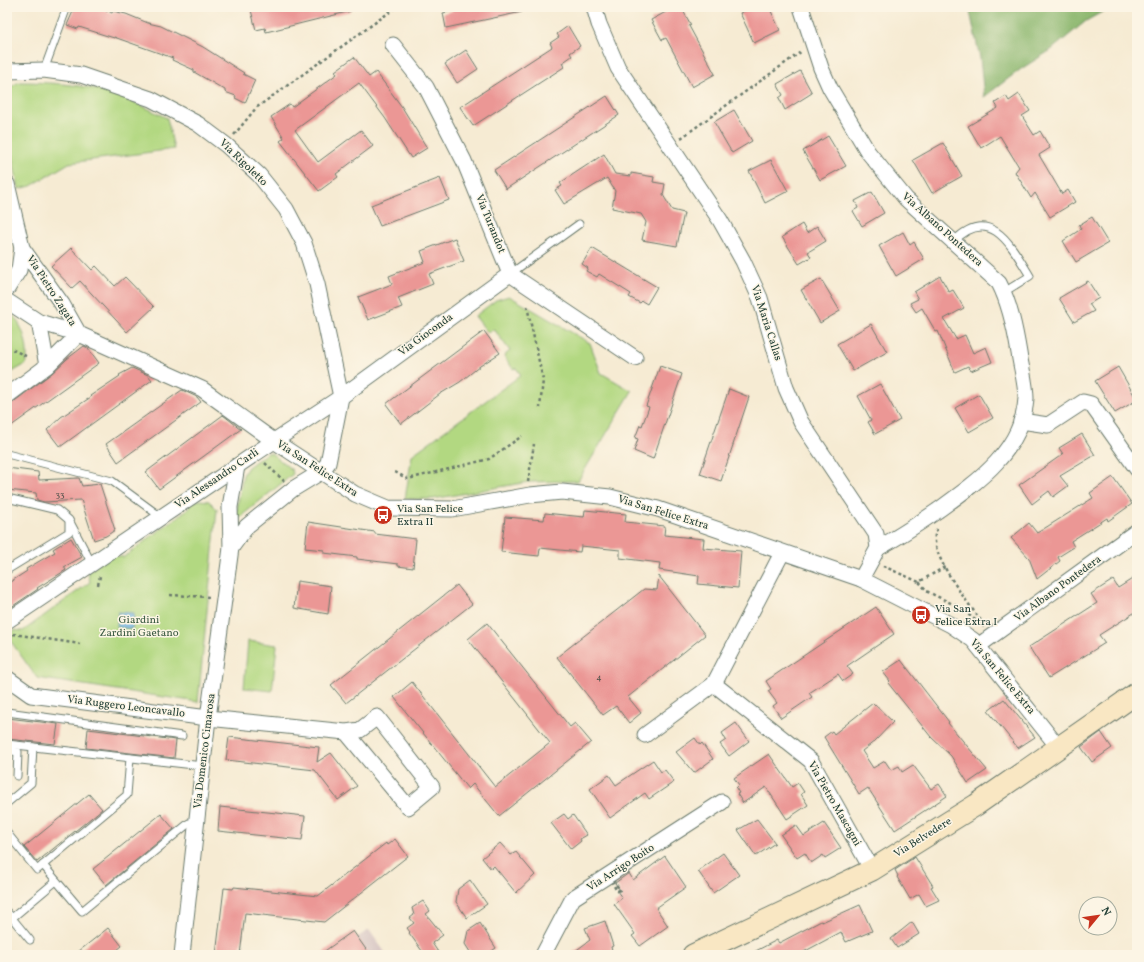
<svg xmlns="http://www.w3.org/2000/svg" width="1144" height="962" font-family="Vollkorn,serif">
  <rect width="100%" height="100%" fill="#fcf5e5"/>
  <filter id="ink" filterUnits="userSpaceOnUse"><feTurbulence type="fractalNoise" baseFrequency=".025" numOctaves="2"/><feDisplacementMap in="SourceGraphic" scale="8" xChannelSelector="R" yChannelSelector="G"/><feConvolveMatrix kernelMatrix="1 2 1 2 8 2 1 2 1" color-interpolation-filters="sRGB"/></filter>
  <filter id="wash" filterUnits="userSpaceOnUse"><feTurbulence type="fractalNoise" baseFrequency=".012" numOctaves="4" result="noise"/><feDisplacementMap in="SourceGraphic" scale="16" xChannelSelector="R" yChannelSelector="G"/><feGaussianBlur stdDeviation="0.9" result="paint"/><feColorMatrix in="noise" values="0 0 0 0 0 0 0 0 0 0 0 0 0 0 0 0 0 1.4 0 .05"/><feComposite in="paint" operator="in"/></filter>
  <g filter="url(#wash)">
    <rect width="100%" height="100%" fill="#f6ebd3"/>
    <polygon fill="#d2bfbf" points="369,930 387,955 329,955"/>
    <g fill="#b2d881" stroke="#688a5a">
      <path d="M 19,82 C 44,82 71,84 96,89 C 119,93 146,108 167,118 L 174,149 L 69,163 L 31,186 L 19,189 L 7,133 L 7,89 Z"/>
      <polygon points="509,296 590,343 601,373 632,391 578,481 528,482 433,499 405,499 412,455 521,375 516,368 513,369 504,356 510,351 494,329 488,333 475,316 496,300"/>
      <path d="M 7,309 C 22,322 30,345 26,364 L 7,375 Z"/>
      <polygon points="267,453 271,453 292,470 293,474 240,517 236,515 243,475 248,467"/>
      <polygon points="199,500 209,501 217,509 198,702 37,678 7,636 14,630 23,631 90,582 88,572 110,555 124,557 189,508 190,503"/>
      <polygon points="248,641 277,645 272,691 244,688"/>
    </g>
    <polygon fill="#8db86f" stroke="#567a52" points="969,7 1111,7 1086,21 1051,50 1021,69 984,97 980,58"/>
    <polygon fill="#6ab0e0" stroke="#44768a" points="118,612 134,613 132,629 117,627"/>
    <g id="blocks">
      <g fill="#eb9795">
        <polygon points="75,7 99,7 112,13 113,11 126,14 148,23 161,26 203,47 244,73 243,74 255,80 245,103 235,98 236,96 225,92 225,90 194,72 194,70 172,60 173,58 114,37 114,38 79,27 78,29 67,25"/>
        <polygon points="261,7 350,7 351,11 266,32 265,28 256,30 251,10"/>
        <polygon points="451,7 522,7 522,12 446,28 443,13 452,11"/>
        <polygon points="675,7 681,7 691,25 689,26 715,74 692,87 666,38 662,40 651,20"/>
        <polygon points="753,7 769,7 780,30 754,43 740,13"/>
        <polygon points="568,26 580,46 570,53 572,56 562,63 564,67 473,126 460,107 552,47 550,43 559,37 557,34"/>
        <polygon points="466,50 478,69 457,83 445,64"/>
        <polygon points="354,57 369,77 376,72 402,107 427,148 411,158 385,118 359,83 295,130 318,162 361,130 373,146 336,174 338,177 319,191 280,141 284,138 271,117 290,104 292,107 337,74 335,71"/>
        <polygon points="800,71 812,93 785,110 779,98 783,95 777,84"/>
        <polygon points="1019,94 1030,111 1022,116 1034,135 1040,131 1050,148 1039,155 1062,194 1068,190 1075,202 1050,217 1035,193 1031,198 1015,172 1019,167 1000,136 981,148 968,126 998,108 995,103 1006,96 1009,101"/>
        <polygon points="607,96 619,115 506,189 494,170"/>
        <polygon points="734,110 752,141 732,153 714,122"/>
        <polygon points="828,136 846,166 820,180 803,151"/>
        <polygon points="943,143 962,176 932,193 913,160"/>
        <polygon points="604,154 615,174 631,176 631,173 654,177 653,182 665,184 663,195 672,210 684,213 677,246 642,240 646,222 641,214 612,208 615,191 607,178 564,204 555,190 562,186 560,183"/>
        <polygon points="771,160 788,191 765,203 749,171"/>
        <polygon points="440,178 449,200 380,226 371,205"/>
        <polygon points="872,192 884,213 862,226 853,211 858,208 855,201"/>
        <polygon points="1092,217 1108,243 1076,262 1063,241 1081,229 1079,225"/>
        <polygon points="802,224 807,233 817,226 826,241 808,252 811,257 799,264 782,237"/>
        <polygon points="903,232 910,245 914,242 924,259 896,276 879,246"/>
        <polygon points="455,238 464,261 429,274 433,284 398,298 402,307 368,320 358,297 392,284 389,276 425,262 421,251"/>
        <polygon points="71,248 92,270 96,266 115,286 125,277 154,307 127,332 80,281 72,288 51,266"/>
        <polygon points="592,248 657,287 647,304 642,301 640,303 629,297 631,294 599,274 597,277 586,271 588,268 582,264"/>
        <polygon points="940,276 949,292 953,290 964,308 944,319 956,339 965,335 973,353 986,347 992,362 971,371 968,366 955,372 938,331 936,332 922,308 916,312 910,303 918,299 914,292"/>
        <polygon points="821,279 840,311 820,323 801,290"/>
        <polygon points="1088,281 1099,298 1089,304 1094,311 1074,322 1059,298"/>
        <polygon points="871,324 887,352 853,371 837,344"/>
        <polygon points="484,331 500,353 480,366 460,382 440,394 401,424 386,404"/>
        <polygon points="84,346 88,348 99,363 7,429 7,405 12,403 52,373 67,359"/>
        <polygon points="660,366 682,374 653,459 634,451 638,439 635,438 640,425 642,426 649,407 646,406"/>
        <polygon points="1118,367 1137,400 1115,413 1095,381"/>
        <polygon points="132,368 148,375 152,380 60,447 47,430 61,417 91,397 90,396 120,376 119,375"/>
        <polygon points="880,384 900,420 875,434 868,422 871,420 858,396"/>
        <polygon points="729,389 749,397 721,481 700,474"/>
        <polygon points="182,390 197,397 201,402 118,462 106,444"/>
        <polygon points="979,394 993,418 969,432 955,408"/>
        <polygon points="223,415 241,429 159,489 146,472"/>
        <polygon points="1082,434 1095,455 1060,476 1068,486 1053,497 1049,491 1032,504 1019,485 1063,454 1059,448"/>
        <polygon points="7,468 38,472 39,480 79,478 82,486 100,484 115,530 106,536 94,540 81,500 44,502 37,500 36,493 7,490"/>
        <polygon points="1113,477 1132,504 1108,521 1107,518 1071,541 1074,547 1058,557 1060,561 1037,579 1029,558 1011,538 1029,523 1037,533 1093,498 1090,493"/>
        <polygon points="585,510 626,514 625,522 665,526 664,535 704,539 703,548 741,551 738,588 698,584 699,576 659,570 660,563 620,558 620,550 581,546 580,552 540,548 539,556 501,552 505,517 544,520 545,513 584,517"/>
        <polygon points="308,522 375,532 375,534 416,539 413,568 398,566 398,564 357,559 357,557 324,553 324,550 305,548"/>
        <polygon points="71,538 82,557 64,567 66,570 37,588 38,589 7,610 7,584 27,571 26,569 55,552 53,549"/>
        <polygon points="659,576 705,635 628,697 641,713 629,723 616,706 603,715 557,657 644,589 657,590"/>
        <polygon points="1137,576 1137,611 1099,635 1105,643 1049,678 1029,647 1097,603 1091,594 1113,580 1118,588"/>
        <polygon points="297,581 331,586 328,614 294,608"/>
        <polygon points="457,585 472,604 346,703 331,685"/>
        <polygon points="876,607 894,634 847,666 853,674 843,681 838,674 809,693 812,697 781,718 773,706 777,703 768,691 771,689 766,681"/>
        <polygon points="487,623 570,727 575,723 591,742 499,816 473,784 468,789 394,697 412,682 495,787 550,743 468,639"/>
        <polygon points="901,660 949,722 948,723 987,770 968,783 951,756 931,737 888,683 890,681 883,672"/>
        <polygon points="1004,699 1035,737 1018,748 988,711"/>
        <polygon points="873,703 893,722 875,741 862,751 873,768 885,761 891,770 899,766 902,772 913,765 931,789 939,784 947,796 895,830 868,788 859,794 824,737 832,731 834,734"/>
        <polygon points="7,718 58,724 55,744 7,739"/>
        <polygon points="736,723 749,741 729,756 720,744 726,740 722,733"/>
        <polygon points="88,729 176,740 174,758 86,748"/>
        <polygon points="1101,732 1112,748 1092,762 1081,747"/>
        <polygon points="229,737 319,747 317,762 331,753 357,786 338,800 315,770 226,760"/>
        <polygon points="695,738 700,745 702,743 713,759 694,773 676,752"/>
        <polygon points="769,754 792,787 798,783 804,792 801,794 808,805 787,819 766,787 743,803 737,794 739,793 736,788 739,785 734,778"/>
        <polygon points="653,760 661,772 665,770 674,782 649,799 645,793 610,818 590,789 609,775 616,785"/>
        <polygon points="89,794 102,809 37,862 24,847"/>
        <polygon points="220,807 305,816 302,840 218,831"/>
        <polygon points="161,814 174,829 106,885 93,869"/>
        <polygon points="564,814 568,819 573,815 587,835 580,839 581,841 571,849 551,823"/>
        <polygon points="757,819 775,843 756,856 738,830"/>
        <polygon points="824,823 841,848 825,858 823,855 811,863 805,853 797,858 781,835 796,825 804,836"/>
        <polygon points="395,839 408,856 324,922 245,913 240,955 216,955 224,888 233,889 234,887 318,896 386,843 387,845"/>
        <polygon points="500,843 511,855 516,852 535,875 516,893 494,866 491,869 482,858"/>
        <polygon points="723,853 739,875 713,893 698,871"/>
        <polygon points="665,856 686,887 656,908 668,926 640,946 632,936 635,934 631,928 614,904 622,898 617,891 620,890 615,883 629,873 633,880"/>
        <polygon points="915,857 933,886 931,887 939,900 926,906 919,894 910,899 897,877 898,876 895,870"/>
        <polygon points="470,880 487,904 467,918 456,902 458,889"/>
        <polygon points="423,901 430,911 426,914 443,935 432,943 440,955 425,955 409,933 410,932 407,928 414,923 410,918 414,915 412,908"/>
        <polygon points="860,905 872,931 846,942 841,932 798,955 748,955 777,940 779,943 821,921 822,922"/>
        <polygon points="605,921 613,946 611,947 613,955 570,955 590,940 585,928"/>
        <polygon points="912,922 919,934 897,948 891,939"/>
        <polygon points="480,923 496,948 486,955 472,955 465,944 468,931"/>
        <polygon points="108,928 122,946 111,955 74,955"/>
        <polygon points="353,931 370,955 319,955"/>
      </g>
    </g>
  </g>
  <g filter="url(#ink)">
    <use href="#blocks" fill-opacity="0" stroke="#6a7a6c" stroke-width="1"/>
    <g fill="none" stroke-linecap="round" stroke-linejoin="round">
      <g stroke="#6a7a6c" stroke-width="9">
        <g id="lane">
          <polyline points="44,70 67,7"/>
          <path d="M 953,242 C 990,204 1011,245 1030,276 L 1004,292"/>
          <polyline points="510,274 579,224"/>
          <polyline points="7,454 112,481 161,517"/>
          <polyline points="7,498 57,510 69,520 92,564"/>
          <polyline points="7,570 69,532 69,522"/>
          <polyline points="7,712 182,736"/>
          <polyline points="7,744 203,766"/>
          <polyline points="7,750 18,752 17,776"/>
          <polyline points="7,803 31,783 33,747"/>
          <polyline points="7,833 37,870 127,795 130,758"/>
          <polyline points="43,865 82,911 189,823 196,825"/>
          <polyline points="7,912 30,940"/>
          <polyline points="12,918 56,881"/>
        </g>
      </g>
      <g stroke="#6a7a6c" stroke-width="17">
        <g id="street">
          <polyline points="594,7 599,24 618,68 720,220 743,261 760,298 786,388 801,422 876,534 878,548 861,579"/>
          <path d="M 801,7 L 821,68 L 830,88 L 868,152 L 906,199 L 999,283 C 1010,304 1015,329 1019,353 C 1021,367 1026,384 1026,398 C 1023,451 976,483 937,511 C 918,524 899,537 878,548"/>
          <polyline points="393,45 426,87 464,161 510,274 635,358"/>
          <polyline points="7,71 44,70 81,75 151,99 198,124 226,145 259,175 286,209 304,243 317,284 341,397 328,463 321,472 293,489 247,526 231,548"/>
          <polyline points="7,184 22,248 62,304 79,334"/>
          <polyline points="7,289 19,270 22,248"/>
          <polyline points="7,301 39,322 79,334 202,389 274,441 355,494 388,508 452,509 530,495 562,492 610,497 658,509 861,579 951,625 973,640 1059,748"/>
          <polyline points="39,322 47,366"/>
          <polyline points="7,396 47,366 79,334"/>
          <polyline points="1021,421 1048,425 1083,402 1091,404 1137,469"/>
          <polyline points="782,553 714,684 811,761 872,870"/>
          <polyline points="7,621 274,441 341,397 510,274"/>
          <polyline points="978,646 1137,531"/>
          <polyline points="7,678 31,695 208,718 346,732 408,807 432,787 377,717 360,730 346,732"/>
          <polyline points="645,735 714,684"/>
          <polyline points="182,955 208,718 231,548 230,507 237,466"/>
          <polyline points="543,955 573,898 722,802"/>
        </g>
      </g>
      <g stroke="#6a7a6c" stroke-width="23">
        <polyline id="secondary" points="693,955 872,870 976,805 1137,693"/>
      </g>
      <g stroke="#6a7a6c" stroke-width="2.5" stroke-dasharray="3 3" stroke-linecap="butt">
        <polyline points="234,135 256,108 394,9 395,7"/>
        <polyline points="681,138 802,51"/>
        <polyline points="527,306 543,380 540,408"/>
        <polyline points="7,347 28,357"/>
        <polyline points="265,463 284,481"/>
        <polyline points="395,472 408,479 489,459 522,436"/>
        <polyline points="528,482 534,444"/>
        <path d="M 937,529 C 924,550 971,606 984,625"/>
        <polyline points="883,566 919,582 945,567"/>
        <polyline points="919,582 928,592 959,607 984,627"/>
        <polyline points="98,585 100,576"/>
        <polyline points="170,595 210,597"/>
        <polyline points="13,634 80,644"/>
        <polygon points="613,880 620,890 617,891 611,881"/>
      </g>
      <use href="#lane" stroke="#fff" stroke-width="7"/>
      <use href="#street" stroke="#fff" stroke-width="15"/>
      <use href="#secondary" stroke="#f9e7c3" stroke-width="21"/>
    </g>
  </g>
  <defs>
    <g id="bus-disc" transform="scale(1)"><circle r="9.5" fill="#c8321e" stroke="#fcf5e5"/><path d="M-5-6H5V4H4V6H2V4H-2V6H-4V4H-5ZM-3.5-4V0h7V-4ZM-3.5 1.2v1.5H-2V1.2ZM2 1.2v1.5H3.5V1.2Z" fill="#fff"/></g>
  </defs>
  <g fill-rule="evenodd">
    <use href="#bus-disc" x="383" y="515"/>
    <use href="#bus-disc" x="921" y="615"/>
  </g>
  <g text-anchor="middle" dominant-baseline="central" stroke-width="3" stroke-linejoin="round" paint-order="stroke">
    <g font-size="9" fill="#52544c">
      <text x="60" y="494">33</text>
      <text x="599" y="677">4</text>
    </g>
    <g font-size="11" fill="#1f3d34" stroke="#fcf5e5">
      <text transform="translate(243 163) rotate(44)">Via Rigoletto</text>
      <text transform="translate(490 224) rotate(68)">Via Turandot</text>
      <text transform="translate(942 230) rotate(42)">Via Albano Pontedera</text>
      <text transform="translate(51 291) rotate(57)">Via Pietro Zagata</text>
      <text transform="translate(766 323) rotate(72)">Via Maria Callas</text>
      <text transform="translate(426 335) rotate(-36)">Via Gioconda</text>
      <text transform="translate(317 469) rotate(33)">Via San Felice Extra</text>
      <text transform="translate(217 479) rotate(-34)">Via Alessandro Carli</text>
      <text transform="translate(663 513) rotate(17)">Via San Felice Extra</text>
      <text transform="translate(1058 589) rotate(-36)">Via Albano Pontedera</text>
      <text transform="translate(1002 677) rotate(50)">Via San Felice Extra</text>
      <text transform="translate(126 707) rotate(7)">Via Ruggero Leoncavallo</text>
      <text transform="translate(205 751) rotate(-83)">Via Domenico Cimarosa</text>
      <text transform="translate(834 804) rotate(60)">Via Pietro Mascagni</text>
      <text transform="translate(923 838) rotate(-32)">Via Belvedere</text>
      <text transform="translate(621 868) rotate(-33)">Via Arrigo Boito</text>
    </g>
    <g font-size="11" fill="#1f3d34" stroke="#fcf5e5" text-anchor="start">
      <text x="397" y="509">Via San Felice<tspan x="397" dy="13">Extra II</tspan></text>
      <text x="935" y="609">Via San<tspan x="935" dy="13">Felice Extra I</tspan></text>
    </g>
    <g font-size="11" fill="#3c5c43" stroke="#fcf5e5">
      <text x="139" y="620">Giardini<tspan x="139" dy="13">Zardini Gaetano</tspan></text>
    </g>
  </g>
  <rect width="1144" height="962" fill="none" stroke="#fcf5e5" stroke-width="24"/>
  <g transform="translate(1098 916) rotate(61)"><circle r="19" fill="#fcf5e5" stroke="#a4ab9e"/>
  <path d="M0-3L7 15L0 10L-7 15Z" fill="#c8321e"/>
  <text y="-6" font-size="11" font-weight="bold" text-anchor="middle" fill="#1f3d34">N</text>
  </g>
</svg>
